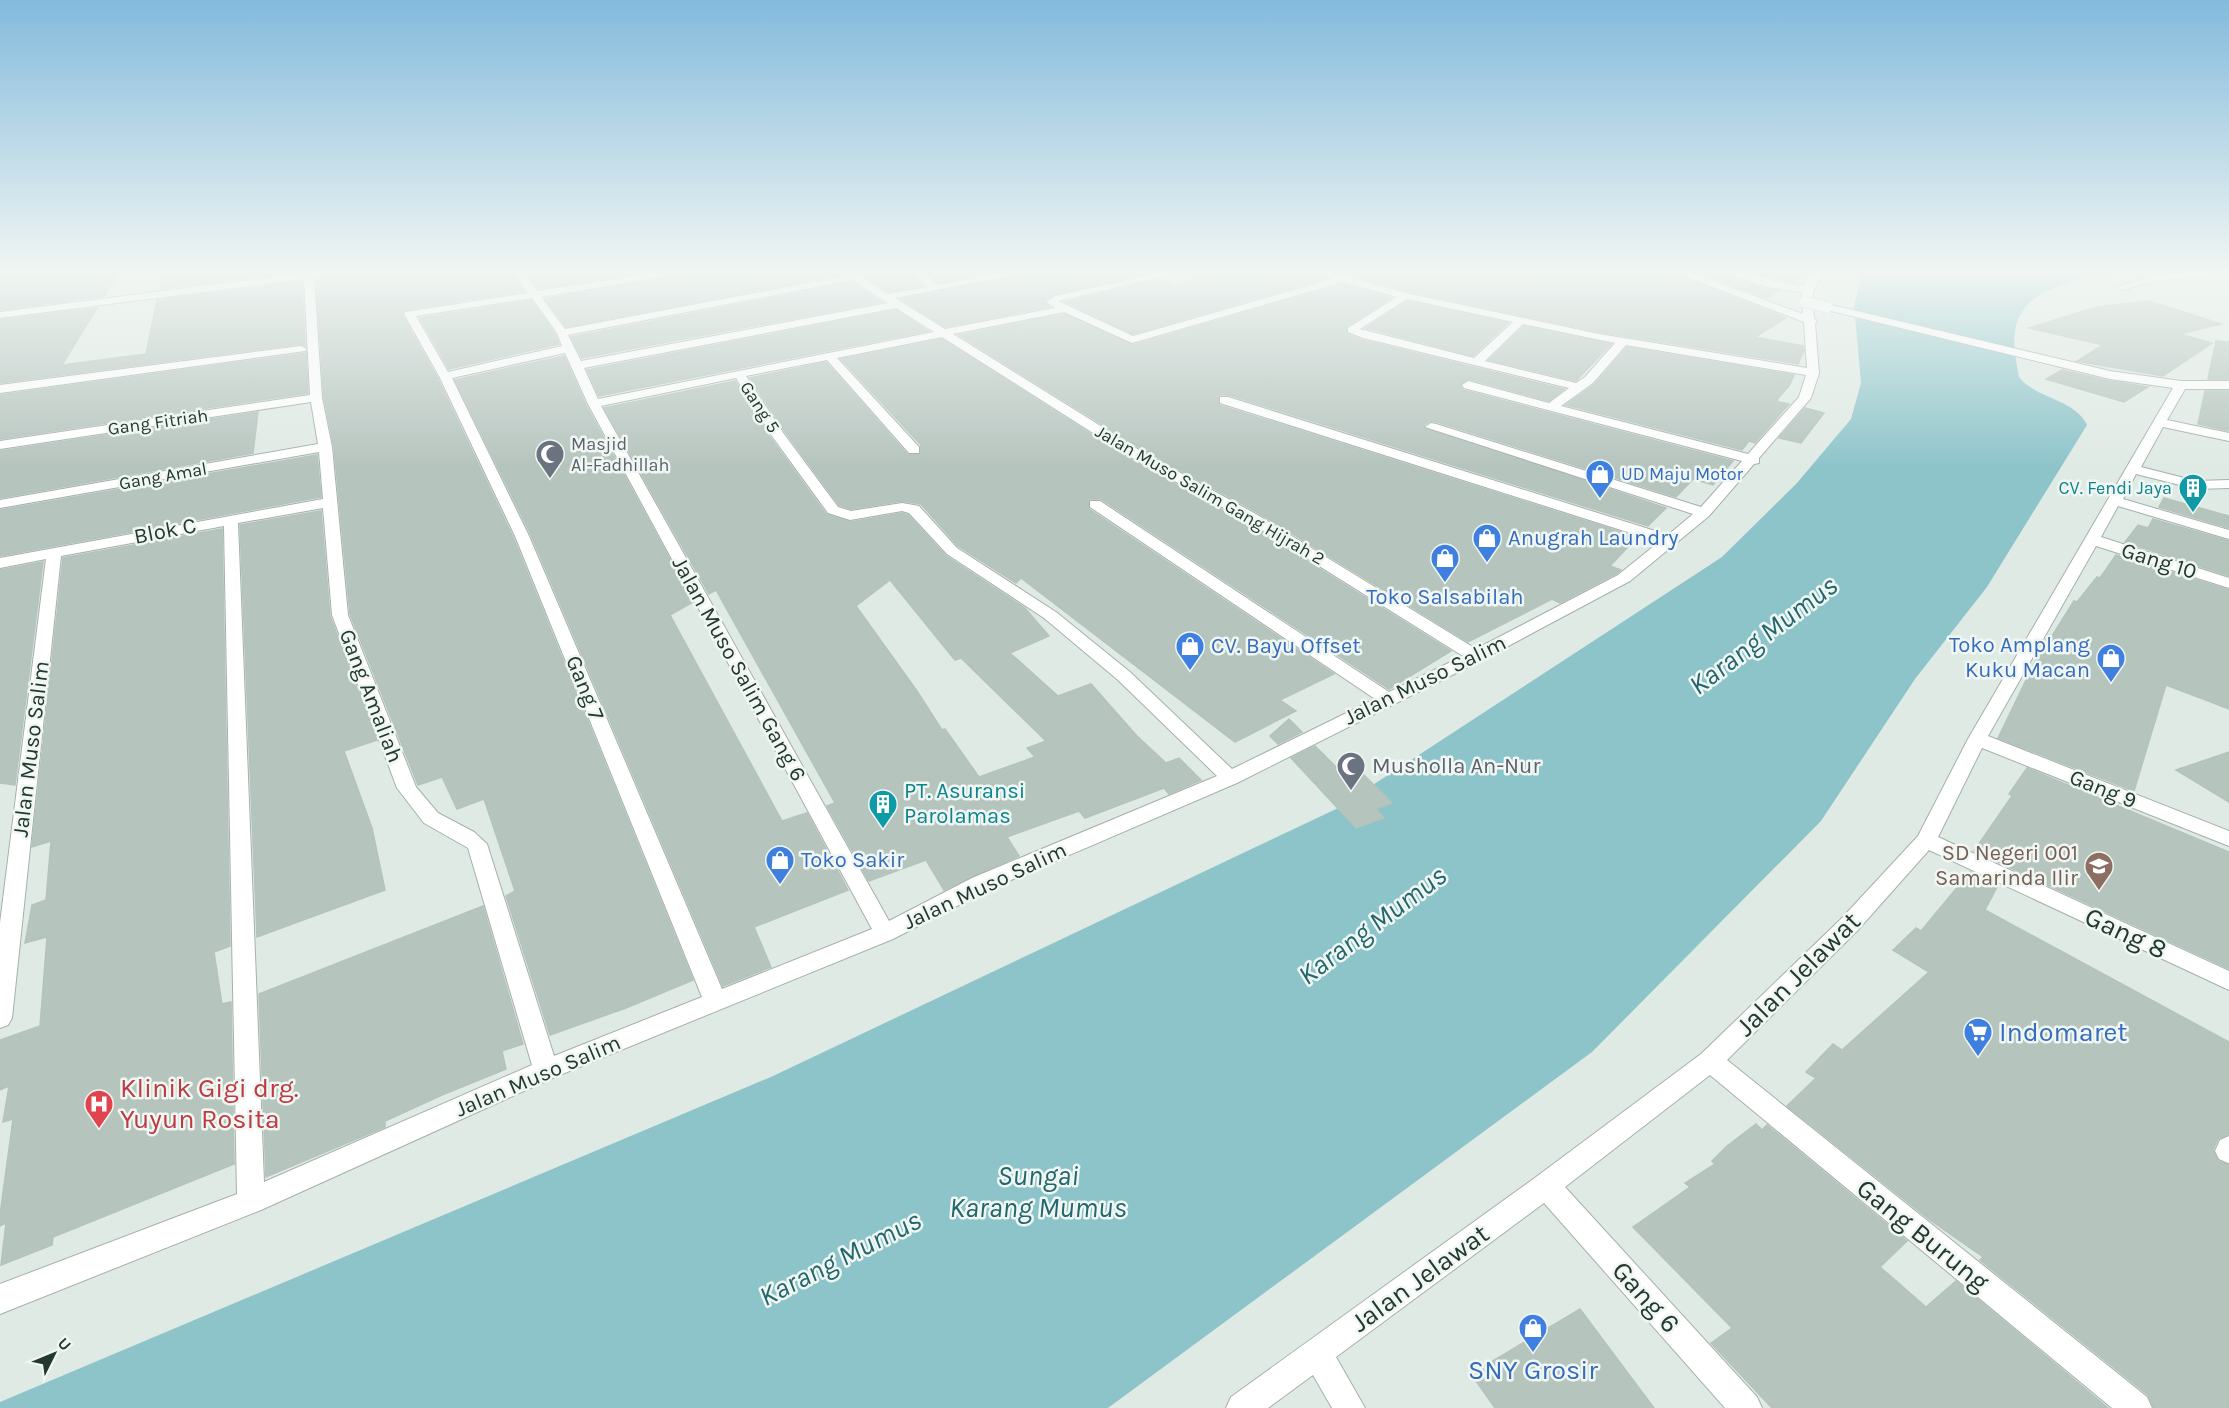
<svg xmlns="http://www.w3.org/2000/svg" width="2229" height="1408" font-family="Karla,sans-serif">
  <rect width="100%" height="100%" fill="#e0eae5"/>
  <path fill="#8dc4ca" d="M 1868,270 L 2153,270 C 2112,275 2028,276 2016,326 C 2012,343 2016,360 2019,377 C 2036,399 2075,399 2087,425 L 1987,587 L 1915,679 L 1821,821 L 1592,1052 L 1108,1408 L 0,1408 L 0,1402 L 773,1076 L 1336,809 L 1722,557 L 1797,483 L 1851,419 L 1861,383 L 1854,305 L 1863,273 Z"/>
  <g fill="#b6c4be" stroke="#b4c3bb" stroke-width="1.5" fill-rule="evenodd">
    <polygon points="42,270 120,270 104,296 0,310 0,275"/>
    <polygon points="164,270 307,270 160,289"/>
    <polygon points="360,270 510,270 524,291 405,310 402,315 437,377 513,537 693,980 626,1008 550,1035 506,896 515,891 484,799 457,809 442,777 418,785 350,614 334,447 324,398 316,280"/>
    <polygon points="525,270 658,270 538,289"/>
    <polygon points="704,270 836,270 840,275 566,327 545,299"/>
    <polygon points="855,270 906,270 907,275 911,275 922,286 888,292"/>
    <polygon points="937,270 1004,270 938,283 927,272"/>
    <polygon points="1043,270 1146,270 1150,273 1055,294 1044,301 1049,307 945,327 901,299"/>
    <polygon points="1243,270 1303,270 1324,279 1133,334 1065,302 1163,279 1175,286 1204,276"/>
    <polygon points="1332,270 1666,270 1786,318 1755,337 1803,346 1804,351 1798,364 1599,332 1407,291"/>
    <polygon points="1691,270 1713,270 1779,291 1767,298"/>
    <polygon points="1741,270 1814,270 1794,282"/>
    <polygon points="302,282 305,346 301,344 0,383 0,320 97,308 62,365 146,354 157,300"/>
    <polygon points="852,282 882,302 582,358 571,337"/>
    <polygon points="1343,284 1392,298 1347,326 1347,334 1362,340 1564,389 1549,401 1469,379 1460,385 1463,390 1733,461 1713,485 1693,479 1676,497 1437,422 1430,421 1423,426 1666,508 1648,526 1229,395 1218,395 1219,405 1637,537 1610,566 1621,570 1617,573 1560,603 1552,599 1468,642 1255,511 1145,451 959,335 1064,314 1133,345"/>
    <polygon points="531,300 555,334 559,344 449,369 420,318"/>
    <polygon points="1407,301 1508,323 1473,356 1366,328"/>
    <polygon points="2149,301 2221,324 2180,334 2212,343 2163,376 2077,361 2103,345 2029,328 2097,307"/>
    <polygon points="896,310 928,331 599,396 587,370"/>
    <polygon points="1524,326 1611,344 1576,381 1489,360"/>
    <polygon points="942,339 1133,461 1243,521 1451,651 1389,689 1101,499 1088,499 1089,509 1334,674 1280,700 1296,711 1235,742 1021,578 1016,583 958,546 921,504 902,501 851,509 839,505 786,433 750,378 826,362 907,454 919,455 921,445 841,359"/>
    <polygon points="2216,341 2229,342 2229,379 2208,379"/>
    <polygon points="1627,347 1794,375 1789,386 1776,401 1789,404 1755,443 1749,441 1742,450 1566,405 1595,384"/>
    <polygon points="306,353 308,393 0,439 0,395"/>
    <polygon points="564,356 586,405 693,602 670,615 782,821 807,813 848,890 754,927 771,967 723,986 531,535 455,380"/>
    <polygon points="2062,370 2110,381 2148,387 2124,402 2046,379"/>
    <path d="M 735,381 L 770,437 L 826,514 L 850,522 L 902,513 L 908,515 L 946,556 L 1025,608 L 1049,636 L 1010,653 L 1058,696 L 1091,684 L 1137,736 L 1166,763 L 1179,758 L 1201,780 L 1169,794 L 1164,788 L 1085,818 L 1079,811 L 1007,837 L 1019,856 L 944,890 L 926,860 L 869,881 L 827,806 L 835,803 L 716,590 L 709,594 L 604,408 ZM 890,580 L 955,660 L 961,658 L 1046,741 L 1027,748 L 1035,757 L 979,777 L 945,729 L 942,730 L 917,691 L 856,606 Z"/>
    <polygon points="2205,391 2229,391 2229,431 2198,424"/>
    <polygon points="1805,408 1824,413 1801,443 1779,438"/>
    <polygon points="258,412 253,453 0,498 0,451"/>
    <polygon points="317,455 321,497 0,556 0,510"/>
    <polygon points="2164,498 2229,516 2229,528 2159,507"/>
    <polygon points="321,511 330,616 377,740 344,751 372,828 385,890 257,937 240,525"/>
    <polygon points="2153,519 2229,541 2229,576 2125,542 2138,525 2148,528"/>
    <polygon points="222,529 230,946 214,952 222,1004 231,1002 234,1164 53,1237 52,1245 1,1265 6,1223 0,1226 0,1215 13,1119 3,1122 9,1086 0,1090 0,1040 40,1026 47,937 25,943 32,905 46,900 51,841 32,847 63,558"/>
    <polygon points="2116,555 2229,590 2229,709 2166,685 2134,791 1998,738 2048,635 2052,636 2074,601 2077,602 2097,577 2100,578"/>
    <polygon points="43,562 15,785 0,783 0,570"/>
    <polygon points="1289,719 1302,732 1278,744 1270,736"/>
    <polygon points="1315,746 1348,779 1363,774 1392,803 1376,809 1384,818 1356,828 1291,758"/>
    <polygon points="2229,752 2229,802 2176,770"/>
    <polygon points="2027,768 2229,852 2229,969 1974,851 2012,796 2009,794"/>
    <polygon points="1970,872 1998,885 1985,910 2229,1042 2229,1134 2218,1139 2213,1150 2218,1161 2229,1165 2229,1408 2154,1408 2148,1395 1980,1260 1983,1257 1930,1220 1787,1106 1816,1078 1806,1072 1833,1044 1842,1050 1929,972 1893,950 1916,928 1921,931"/>
    <polygon points="483,906 523,1044 502,1051 506,1069 442,1095 385,1121 385,1127 266,1177 259,994"/>
    <polygon points="1756,1124 1762,1130 1767,1125 1907,1241 1880,1267 1926,1307 1956,1281 2108,1408 1772,1408 1711,1343 1732,1328 1633,1227 1690,1187 1685,1183 1715,1164 1712,1161 1727,1146"/>
    <polygon points="1580,1309 1654,1408 1495,1408 1471,1374"/>
  </g>
  <g fill="none" stroke-linecap="round" stroke-linejoin="round">
    <g stroke="#a4b1ab" stroke-width="2">
      <g id="minor">
        <path d="M 327,270 L 358,270 L 314,278 L 322,398 L 332,447 L 348,615 L 416,787 L 438,813 L 474,832 L 487,844 L 554,1056 L 702,997 L 515,536 L 439,376 L 404,314 L 405,312 L 528,293 L 512,270 L 522,270 L 537,291 L 675,270 L 702,270 L 541,297 L 565,329 L 845,276 L 838,270 L 850,270 L 888,294 L 927,287 L 910,270 L 921,270 L 937,285 L 1018,270 L 1041,270 L 895,298 L 945,329 L 1055,308 L 1046,302 L 1055,296 L 1172,270 L 1192,270 L 1058,301 L 1133,336 L 1332,279 L 1305,270 L 1322,270 L 1406,293 L 1599,334 L 1807,368 L 1804,322 L 1668,270 L 1684,270 L 1803,314 L 1802,292 L 1767,287 L 1715,270 C 1745,270 1774,282 1804,286 C 1809,274 1815,270 1828,270 C 1810,289 1812,293 1814,318 L 1817,321 L 1815,324 L 1819,373 L 1811,398 L 1759,458 L 1759,463 L 1754,464 L 1709,516 L 1630,581 L 1482,660 L 1237,783 L 988,890 L 893,939 L 555,1077 L 261,1210 L 0,1314 L 0,1284 L 237,1194 L 224,526 L 61,556 L 12,1018 L 8,1025 L 0,1028 L 0,923 L 46,559 L 0,568 L 0,558 L 323,499 L 319,452 L 0,508 L 0,500 L 318,444 L 311,402 L 0,449 L 0,441 L 310,395 L 304,279 L 0,318 L 0,312 ZM 852,280 L 888,303 L 581,361 L 568,335 ZM 1343,282 L 1397,297 L 1348,328 L 1348,332 L 1363,338 L 1569,388 L 1549,403 L 1468,381 L 1462,385 L 1464,388 L 1742,461 L 1701,507 L 1436,424 L 1431,423 L 1425,427 L 1693,514 L 1668,535 L 1228,397 L 1220,397 L 1220,403 L 1659,542 L 1618,575 L 1476,649 L 1254,513 L 1144,453 L 953,334 L 1064,312 L 1132,343 ZM 532,298 L 557,333 L 562,346 L 448,372 L 416,316 ZM 1407,299 L 1513,322 L 1474,358 L 1360,329 ZM 896,308 L 934,332 L 598,399 L 584,368 ZM 1523,324 L 1615,343 L 1585,377 L 1576,383 L 1485,361 ZM 942,337 L 1134,459 L 1244,519 L 1463,656 L 1389,692 L 1100,501 L 1090,501 L 1090,507 L 1375,699 L 1232,769 L 1130,672 L 1056,612 L 957,548 L 919,506 L 902,503 L 851,511 L 838,507 L 784,434 L 746,376 L 827,360 L 909,453 L 919,453 L 919,447 L 837,358 ZM 1626,345 L 1806,375 L 1799,397 L 1748,454 L 1561,406 L 1593,383 ZM 565,353 L 588,404 L 872,929 L 722,989 L 529,536 L 452,378 ZM 736,378 L 772,436 L 828,513 L 850,520 L 902,511 L 909,513 L 947,554 L 1044,618 L 1118,680 L 1217,776 L 972,878 L 889,921 L 601,406 ZM 323,508 L 332,615 L 397,788 L 424,823 L 468,848 L 532,1065 L 264,1182 L 238,523 Z"/>
        <polygon points="2204,270 2229,270 2229,274 2156,281 2122,290 2117,287 2155,275"/>
        <polygon points="1827,304 2110,371 2181,381 2229,381 2229,389 2185,389 2167,420 2229,433 2229,441 2163,427 2141,467 2196,481 2229,480 2229,488 2196,489 2136,474 2123,499 2229,530 2229,539 2118,506 2101,537 2229,578 2229,588 2096,546 1988,736 2229,831 2229,846 1982,748 1938,837 2229,971 2229,990 1929,850 1857,931 1727,1060 2147,1397 2152,1408 2112,1408 1710,1075 1565,1187 1757,1397 1762,1408 1725,1408 1544,1203 1336,1357 1365,1408 1332,1408 1313,1375 1268,1408 1226,1408 1231,1397 1536,1177 1701,1054 1841,919 1918,836 1968,739 2173,388 2110,379 1823,309 1822,307"/>
        <polygon points="301,346 307,349 305,351 0,393 0,385"/>
        <polygon points="2229,1136 2229,1163 2228,1163 2219,1159 2215,1151 2220,1140"/>
      </g>
    </g>
    <use href="#minor" fill="#fff" fill-rule="evenodd"/>
    <g stroke="#a4b1ab" stroke-width="12" stroke-linecap="butt">
      <polyline id="minor-bridge" points="1805,302 1827,307"/>
    </g>
    <use href="#minor-bridge" stroke="#fff" stroke-width="11"/>
  </g>
  <linearGradient id="sky" x2="0" y2="1"><stop stop-color="#83badc"/><stop offset="0.58" stop-color="#f1f6f3"/><stop offset="1" stop-color="#f1f6f3" stop-opacity="0"/></linearGradient>
  <rect width="2229" height="467" fill="url(#sky)"/>
  <defs>
    <g id="mosque-pin" transform="scale(1.5)"><path d="M0 17L-7.5 6A9.5 9.5 0 1 1 7.5 6Z" fill="#6b7280" stroke="#f0f7f3"/><path d="M3.5-4.9A6 6 0 1 0 3.5 4.9A5 5 0 1 1 3.5-4.9Z" fill="#fff"/></g>
    <g id="shop-pin" transform="scale(1.5)"><path d="M0 17L-7.5 6A9.5 9.5 0 1 1 7.5 6Z" fill="#3f7fe0" stroke="#f0f7f3"/><path d="M-5-2.5h2.3a2.7 3.5 0 0 1 5.4 0H5L5.5 6h-11ZM-1.5-2.5h3a1.5 2.3 0 0 0-3 0Z" fill="#fff"/></g>
    <g id="building-pin" transform="scale(1.5)"><path d="M0 17L-7.5 6A9.5 9.5 0 1 1 7.5 6Z" fill="#0f9aa8" stroke="#f0f7f3"/><path d="M-4-6H4V6H1V3H-1V6H-4ZM-2.5-4.3h1.7v1.8h-1.7ZM.8-4.3h1.7v1.8H.8ZM-2.5-1h1.7V.8h-1.7ZM.8-1h1.7V.8H.8Z" fill="#fff"/></g>
    <g id="school-pin" transform="scale(1.5)"><path d="M0 17L-7.5 6A9.5 9.5 0 1 1 7.5 6Z" fill="#8d6e63" stroke="#f0f7f3"/><path d="M0-5L7-2L0 1L-7-2ZM-4 1L0 2.5L4 1V4Q0 6-4 4Z" fill="#fff"/></g>
    <g id="supermarket-pin" transform="scale(1.5)"><path d="M0 17L-7.5 6A9.5 9.5 0 1 1 7.5 6Z" fill="#3f7fe0" stroke="#f0f7f3"/><path d="M-6-5.5h2.5l.6 2H6L4.5 2H-2.5L-4.4-4H-6ZM-1.5 3.2a1.3 1.3 0 1 0 .1 0ZM3 3.2a1.3 1.3 0 1 0 .1 0Z" fill="#fff"/></g>
    <g id="hospital-pin" transform="scale(1.5)"><path d="M0 17L-7.5 6A9.5 9.5 0 1 1 7.5 6Z" fill="#e0444e" stroke="#f0f7f3"/><path d="M-5-5h3v3.5h4V-5h3V5h-3V1.5h-4V5h-3Z" fill="#fff"/></g>
  </defs>
  <g fill-rule="evenodd">
    <use href="#mosque-pin" x="550" y="454"/>
    <use href="#shop-pin" x="1600" y="474"/>
    <use href="#building-pin" x="2193" y="488"/>
    <use href="#shop-pin" x="1487" y="538"/>
    <use href="#shop-pin" x="1445" y="558"/>
    <use href="#shop-pin" x="1190" y="646"/>
    <use href="#shop-pin" x="2111" y="658"/>
    <use href="#mosque-pin" x="1351" y="766"/>
    <use href="#building-pin" x="883" y="804"/>
    <use href="#shop-pin" x="780" y="860"/>
    <use href="#school-pin" x="2099" y="866"/>
    <use href="#supermarket-pin" x="1978" y="1032"/>
    <use href="#hospital-pin" x="99" y="1104"/>
    <use href="#shop-pin" x="1533" y="1328"/>
  </g>
  <g text-anchor="middle" dominant-baseline="central" stroke-width="5" stroke-linejoin="round" paint-order="stroke">
    <g font-size="18" fill="#233831" stroke="#f0f7f3">
      <text transform="translate(760 407) rotate(57)">Gang 5</text>
      <text transform="translate(158 422) rotate(-8)">Gang Fitriah</text>
      <text transform="translate(163 476) rotate(-10)">Gang Amal</text>
      <text transform="translate(1210 495) rotate(30)">Jalan Muso Salim Gang Hijrah 2</text>
    </g>
    <g font-size="18" fill="#5b616d" stroke="#f0f7f3" text-anchor="start">
      <text x="571" y="444">Masjid<tspan x="571" dy="21">Al-Fadhillah</tspan></text>
    </g>
    <g font-size="18" fill="#366cbe" stroke="#f0f7f3" text-anchor="start">
      <text x="1621" y="474">UD Maju Motor</text>
    </g>
    <g font-size="18" fill="#0d838f" stroke="#f0f7f3" text-anchor="end">
      <text x="2172" y="488">CV. Fendi Jaya</text>
    </g>
    <g font-size="22" fill="#233831" stroke="#f0f7f3">
      <text transform="translate(165 531) rotate(-11)">Blok C</text>
      <text transform="translate(2159 561) rotate(17)">Gang 10</text>
      <text transform="translate(739 669) rotate(61)">Jalan Muso Salim Gang 6</text>
      <text transform="translate(1425 680) rotate(-26)">Jalan Muso Salim</text>
      <text transform="translate(585 688) rotate(68)">Gang 7</text>
      <text transform="translate(371 696) rotate(69)">Gang Amaliah</text>
      <text transform="translate(31 749) rotate(-83)">Jalan Muso Salim</text>
      <text transform="translate(2103 789) rotate(22)">Gang 9</text>
      <text transform="translate(985 886) rotate(-25)">Jalan Muso Salim</text>
      <text transform="translate(538 1076) rotate(-23)">Jalan Muso Salim</text>
    </g>
    <g font-size="22" fill="#366cbe" stroke="#f0f7f3" text-anchor="start">
      <text x="1508" y="538">Anugrah Laundry</text>
      <text x="1445" y="597" text-anchor="middle">Toko Salsabilah</text>
      <text x="2090" y="645" text-anchor="end">Toko Amplang<tspan x="2090" dy="25">Kuku Macan</tspan></text>
      <text x="1211" y="646">CV. Bayu Offset</text>
      <text x="801" y="860">Toko Sakir</text>
    </g>
    <g font-size="22" fill="#5b616d" stroke="#f0f7f3" text-anchor="start">
      <text x="1372" y="766">Musholla An-Nur</text>
    </g>
    <g font-size="22" fill="#0d838f" stroke="#f0f7f3" text-anchor="start">
      <text x="904" y="791">PT. Asuransi<tspan x="904" dy="25">Parolamas</tspan></text>
    </g>
    <g font-size="22" fill="#785e54" stroke="#f0f7f3" text-anchor="end">
      <text x="2078" y="853">SD Negeri 001<tspan x="2078" dy="25">Samarinda Ilir</tspan></text>
    </g>
    <g font-size="27" fill="#233831" stroke="#f0f7f3">
      <text transform="translate(2126 933) rotate(25)">Gang 8</text>
      <text transform="translate(1798 974) rotate(-45)">Jalan Jelawat</text>
      <text transform="translate(1923 1235) rotate(39)">Gang Burung</text>
      <text transform="translate(1420 1278) rotate(-36)">Jalan Jelawat</text>
      <text transform="translate(1646 1297) rotate(48)">Gang 6</text>
    </g>
    <g font-size="27" fill="#366cbe" stroke="#f0f7f3" text-anchor="start">
      <text x="1999" y="1032">Indomaret</text>
      <text x="1533" y="1370" text-anchor="middle">SNY Grosir</text>
    </g>
    <g font-size="27" fill="#be3a42" stroke="#f0f7f3" text-anchor="start">
      <text x="120" y="1088">Klinik Gigi drg.<tspan x="120" dy="31">Yuyun Rosita</tspan></text>
    </g>
    <g font-size="28" font-style="italic" fill="#23666e" stroke="#f0f7f3">
      <text transform="translate(1763 635) rotate(-37)">Karang Mumus</text>
      <text transform="translate(1372 925) rotate(-37)">Karang Mumus</text>
      <text x="1038" y="1175">Sungai<tspan x="1038" dy="32">Karang Mumus</tspan></text>
      <text transform="translate(840 1258) rotate(-27)">Karang Mumus</text>
    </g>
  </g>
  <g transform="translate(54 1354) rotate(47)" stroke="#f0f7f3" stroke-width="4.5" paint-order="stroke">
  <path d="M0-4.5L10 22L0 15L-10 22Z" fill="#233831"/>
  <text y="-9" font-size="16" font-weight="bold" text-anchor="middle" fill="#233831">U</text>
  </g>
</svg>
